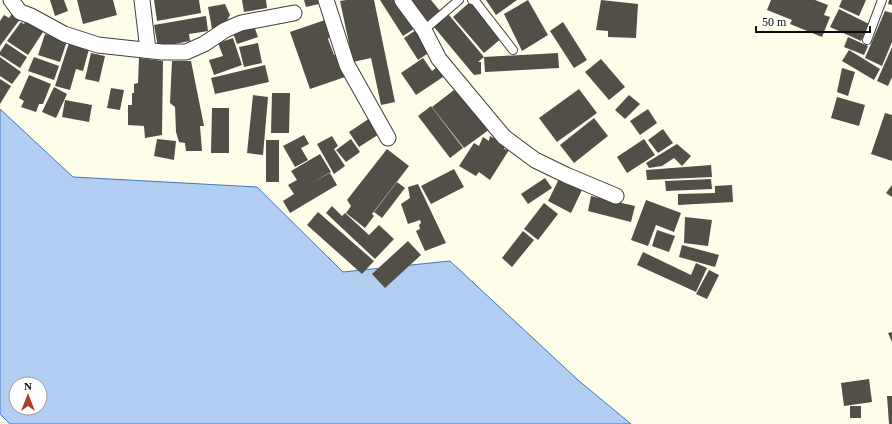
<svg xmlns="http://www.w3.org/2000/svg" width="892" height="424" font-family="'Times New Roman',serif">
  <rect width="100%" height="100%" fill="#fefde9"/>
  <path fill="#b1cef2" stroke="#3d76c4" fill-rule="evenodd" d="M 0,109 L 73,177 L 257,187 L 343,272 L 450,261 L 578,380 L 631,424 L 10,424 L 0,414 ZM 16,384 L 40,384 L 40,408 L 16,408 Z"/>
  <g fill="#524e48">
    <polygon points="50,0 64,0 68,11 55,16"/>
    <polygon points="77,0 113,0 117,15 83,24"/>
    <polygon points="154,0 199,0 201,13 157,21"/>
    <polygon points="242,0 266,0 267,8 244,12"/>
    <polygon points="304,0 318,0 319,4 306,7"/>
    <polygon points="346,0 374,0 395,102 381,105 371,58 353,62 340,1"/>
    <polygon points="380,0 396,0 414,29 403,36"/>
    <polygon points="410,0 431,0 440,11 427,21"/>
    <polygon points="486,0 517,0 496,15"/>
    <polygon points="528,0 548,35 522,51 504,14"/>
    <polygon points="601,0 638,4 636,38 608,37 608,31 596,30"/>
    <polygon points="771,0 815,0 828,5 824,15 830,17 822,37 790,24 792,20 767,10"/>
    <polygon points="842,0 866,0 859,16 839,7"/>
    <polygon points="889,0 892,0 892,5 888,4"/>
    <polygon points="470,2 502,38 484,53 453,17"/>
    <polygon points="225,4 230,15 224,26 212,29 208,7"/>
    <polygon points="839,9 869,24 861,41 830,27"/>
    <polygon points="885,11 892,13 892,42 882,66 865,58"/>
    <polygon points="13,12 21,18 0,46 0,21 4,15 9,18"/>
    <polygon points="449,15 484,57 478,62 481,62 481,74 474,75 434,27"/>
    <polygon points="206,16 208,31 189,34 190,41 158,47 154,25"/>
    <polygon points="28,18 45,29 28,55 7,41 21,22 24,24"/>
    <polygon points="325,20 330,36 328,39 334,55 337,54 345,77 310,89 290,32"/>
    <polygon points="563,22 587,60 574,68 550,31"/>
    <polygon points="254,26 258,37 237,44 233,33"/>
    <polygon points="416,30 430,52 418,60 404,38"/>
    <polygon points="45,34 67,41 60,62 38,55"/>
    <polygon points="848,37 868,46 864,55 844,47"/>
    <polygon points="233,38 242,65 214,75 209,60 223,56 218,43"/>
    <polygon points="6,43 27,57 20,68 0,55 0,52"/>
    <polygon points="69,43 89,49 83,71 76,69 70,90 55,86"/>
    <polygon points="258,43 262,63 244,67 239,47"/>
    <polygon points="892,47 892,77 888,86 877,81"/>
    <polygon points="849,50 880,69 874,80 842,61"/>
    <polygon points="91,53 105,56 99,82 85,79"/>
    <polygon points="558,53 559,68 485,72 484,57"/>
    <polygon points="0,57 21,72 12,84 0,76"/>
    <polygon points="34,57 59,66 54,80 28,71"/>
    <polygon points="139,58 163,61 162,135 145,138 144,126 128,125 128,105 132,105 132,93 134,93 134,84 138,83"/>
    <polygon points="423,58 432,71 437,67 443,77 416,95 401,73"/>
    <polygon points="601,59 625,87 609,100 585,72"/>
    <polygon points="172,61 191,61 204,126 200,126 202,151 186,151 185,143 179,142 176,132 175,107 170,103"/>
    <polygon points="265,65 269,82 215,94 211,78"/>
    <polygon points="842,68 855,72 848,96 837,92"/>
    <polygon points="29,75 51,84 43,104 39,104 36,112 21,107 24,101 19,98"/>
    <polygon points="0,79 11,86 0,104"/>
    <polygon points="54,87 67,94 56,118 42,112"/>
    <polygon points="458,87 490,129 464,148 432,107"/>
    <polygon points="111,88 124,90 120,110 107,108"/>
    <polygon points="579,89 597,113 557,142 539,118"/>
    <polygon points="272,93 290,93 289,133 271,133"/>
    <polygon points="253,95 268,97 263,155 247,153"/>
    <polygon points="629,95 640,104 625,119 615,110"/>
    <polygon points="837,97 865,105 859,126 831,118"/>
    <polygon points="65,100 92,105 89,122 62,117"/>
    <polygon points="431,106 463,148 450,158 418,116"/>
    <polygon points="212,108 229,108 229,153 211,153"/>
    <polygon points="648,109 657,123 640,135 630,121"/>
    <polygon points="885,113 892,115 892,161 871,154"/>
    <polygon points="373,116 384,131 359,147 349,132"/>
    <polygon points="594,118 608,136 574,163 560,145"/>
    <polygon points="663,129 673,143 658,153 648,140"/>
    <polygon points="304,135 309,144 301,148 308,160 295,167 283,146"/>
    <polygon points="332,136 338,146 334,149 345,166 334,174 317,144"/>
    <polygon points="490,136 505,145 504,149 509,150 490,180 479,172 476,176 459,166 474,143 479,146 483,137 489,141"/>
    <polygon points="157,139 176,141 174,160 154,156"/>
    <polygon points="351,139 360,152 346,162 336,150"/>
    <polygon points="644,139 655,155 627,173 617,157"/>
    <rect x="266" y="140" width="13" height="42"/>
    <polygon points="677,144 691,156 682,166 674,158 662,166 649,168 646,163"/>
    <polygon points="387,149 409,166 372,214 374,216 365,228 346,213 351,206 347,200"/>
    <polygon points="320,154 331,172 311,183 330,173 337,185 290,213 283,201 294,194 288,185 297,180 291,171"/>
    <polygon points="711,165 712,177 647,180 646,170"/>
    <polygon points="454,169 464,187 431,204 421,186"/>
    <polygon points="545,178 552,188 528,204 521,194"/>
    <polygon points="559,179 582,190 571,213 548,201"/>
    <polygon points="711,179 712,189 666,191 665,181"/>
    <polygon points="397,182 405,188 382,218 374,212"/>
    <polygon points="418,184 446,243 425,251 416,231 420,229 419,225 421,223 420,220 408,224 401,204 410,198 408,187"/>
    <polygon points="732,185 733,202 678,205 678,194 715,193 715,186"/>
    <polygon points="892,185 892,197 886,193"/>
    <polygon points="591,196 635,206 631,222 588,211"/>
    <polygon points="646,200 681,213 674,232 656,225 648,246 631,240"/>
    <polygon points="544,203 558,214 538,240 524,229"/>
    <polygon points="332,206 342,216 345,213 369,235 379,225 394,239 375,259 326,213"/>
    <polygon points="318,212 374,261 362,274 307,225"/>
    <polygon points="685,217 712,220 708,246 684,243"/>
    <polygon points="657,230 675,236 669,252 652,246"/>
    <polygon points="523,231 534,240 512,267 502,258"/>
    <polygon points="408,241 421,255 385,288 372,274"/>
    <polygon points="682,245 719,255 715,267 679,257"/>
    <polygon points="643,252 691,275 696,263 707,268 696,292 637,265"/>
    <polygon points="709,270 719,275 707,299 696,294"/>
    <polygon points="892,332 892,342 888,333"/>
    <polygon points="869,379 872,402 844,406 841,383"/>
    <polygon points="887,396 892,396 892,424 889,424"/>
    <rect x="850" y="406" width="11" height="12"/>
  </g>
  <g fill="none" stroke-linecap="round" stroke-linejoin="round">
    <g stroke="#3d3d3d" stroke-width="10">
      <g id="service">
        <polyline points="472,0 475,1 513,50"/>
        <polyline points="424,30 459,0"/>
        <polyline points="867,40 882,0"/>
      </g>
    </g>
    <g stroke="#3d3d3d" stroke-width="17">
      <g id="minor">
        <polyline points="11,0 20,12 31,16 64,34 98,45 162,52 186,52 204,44 225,30 241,23 294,13"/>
        <polyline points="142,0 148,50"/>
        <polyline points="326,0 347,65 388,138"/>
        <polyline points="402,0 424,30 439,59 504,137 535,160 566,175 616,196"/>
      </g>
    </g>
    <use href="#service" stroke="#fff" stroke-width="8"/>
    <use href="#minor" stroke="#fff" stroke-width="15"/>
  </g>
  <g transform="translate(28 396)"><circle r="19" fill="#ffffff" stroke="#9d9d9d"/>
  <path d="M0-3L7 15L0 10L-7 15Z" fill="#b03e2c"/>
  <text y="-6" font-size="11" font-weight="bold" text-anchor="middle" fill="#0a0a0a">N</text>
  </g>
  <path d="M756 26v6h114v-6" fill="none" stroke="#0a0a0a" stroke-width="2"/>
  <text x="762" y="26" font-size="12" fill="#0a0a0a" stroke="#ffffff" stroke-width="3" paint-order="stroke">50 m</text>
</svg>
